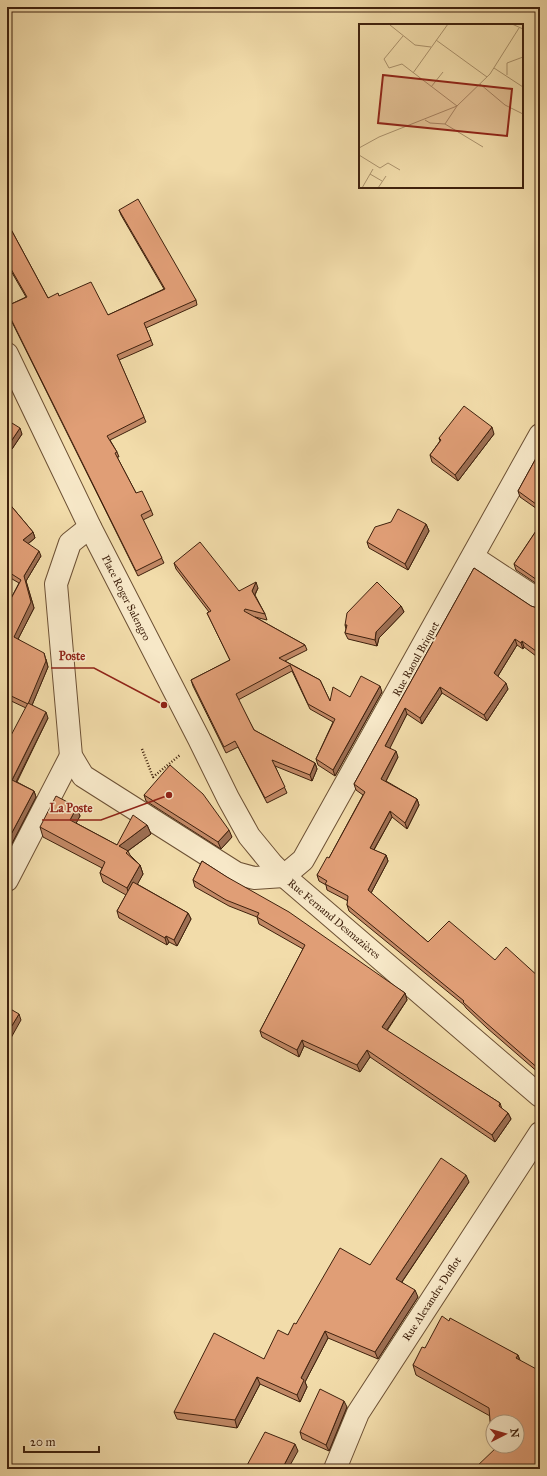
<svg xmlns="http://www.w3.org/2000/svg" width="547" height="1476" font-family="'IM FELL Great Primer',serif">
  <rect width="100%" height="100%" fill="#f2dcaa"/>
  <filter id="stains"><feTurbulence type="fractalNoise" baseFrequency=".005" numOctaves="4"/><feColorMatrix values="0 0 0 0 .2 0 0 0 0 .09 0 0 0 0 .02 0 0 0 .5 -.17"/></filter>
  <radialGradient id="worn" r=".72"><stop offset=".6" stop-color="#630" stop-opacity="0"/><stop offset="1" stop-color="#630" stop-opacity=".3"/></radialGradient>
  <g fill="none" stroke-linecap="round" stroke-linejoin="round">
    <g stroke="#6c5034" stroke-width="24">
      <g id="minor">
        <polyline points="7,354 90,527 199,739 228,798 249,836 272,864 284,876 540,1096"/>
        <polyline points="90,527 70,543 56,584 71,756 83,776 236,873 254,878 284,876"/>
        <polyline points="473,557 540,601"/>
        <polyline points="284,876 303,860 540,435"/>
        <polyline points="7,880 71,756"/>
        <polyline points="335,1469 358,1413 540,1133"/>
      </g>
    </g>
    <polyline stroke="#3f210d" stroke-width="2.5" stroke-dasharray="1 2" stroke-linecap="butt" points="142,749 153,777 180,755"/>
    <use href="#minor" stroke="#f7e8c8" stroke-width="22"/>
  </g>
  <g fill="#c18865" stroke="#3f210d">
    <polygon points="119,210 196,300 197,305 146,328 153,345 119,360 146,422 110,440 117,452 119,457 117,457 136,493 151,510 153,515 143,520 164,563 138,576 7,312 7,306 26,297 7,264 7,222 48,298 59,296 108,315 164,289 121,215"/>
    <polygon points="7,420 22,434 12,449 7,446"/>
    <polygon points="494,434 458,481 432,462 430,455 440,441 439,438"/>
    <polygon points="540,451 540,511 520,497 518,491"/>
    <polygon points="7,501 33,532 35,538 28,544 41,556 26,581 34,608 18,639 46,659 48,667 32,705 48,718 17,782 34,791 36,797 7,853 26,708 7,699 7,655 9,648 7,647 7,606 19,583 7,576"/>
    <polygon points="426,524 429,531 408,570 369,548 367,542"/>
    <polygon points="540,525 540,586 516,570 514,564"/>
    <polygon points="174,563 239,591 258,588 255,595 265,614 267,620 255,617 305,645 307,650 285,661 320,680 330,701 350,697 382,692 335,776 318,765 316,759 333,722 310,709 292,671 238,700 254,730 315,763 317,769 312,781 275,766 287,793 267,803 238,747 226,753 193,686 191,680 230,660 210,619 207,613 209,612 176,569"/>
    <polygon points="474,568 531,606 537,608 540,607 540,659 524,647 523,649 517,645 498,676 508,689 487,721 442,693 422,724 407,714 389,748 398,757 386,781 417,799 419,805 407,829 392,817 374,850 386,855 388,861 371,893 428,942 495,960 540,978 540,1074 487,1028 466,1008 464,1005 349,911 347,905 348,901 327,890 326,885 319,881 317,875 329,858 363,795 356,790 354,784"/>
    <polygon points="401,606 404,612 379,638 377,646 348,639 345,633 346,629 345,625"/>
    <polygon points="144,795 232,837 221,849 146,801"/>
    <polygon points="77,807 80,816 76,823 117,845 147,825 151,834 128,851 130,855 140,865 143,874 137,884 188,913 191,919 177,946 169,942 167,945 119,918 117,911 126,895 103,882 100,873 102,868 43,837 40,827"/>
    <polygon points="202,861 405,993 407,1000 387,1031 500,1103 502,1109 508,1113 511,1119 495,1142 370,1057 360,1072 304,1046 299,1057 262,1037 260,1031 303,949 259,924 257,917 229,906 195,887 193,880"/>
    <polygon points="469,1182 402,1282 418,1297 378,1359 328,1338 305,1382 307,1387 300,1402 260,1384 237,1428 177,1419 174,1412 264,1359 288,1335 296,1324 370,1265"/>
    <polygon points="449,1321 518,1355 520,1360 540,1469 497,1447 497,1446 517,1446 493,1422 493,1438 491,1432 490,1416 416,1375 413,1365 425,1348"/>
    <polygon points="347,1407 329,1451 302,1439 300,1432"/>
  </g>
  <g fill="#9d6f53" stroke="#3f210d">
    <polygon points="492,427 494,434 458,481 455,475"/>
    <polygon points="20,428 22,434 12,449 10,443"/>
    <polygon points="426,524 429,531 408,570 405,564"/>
    <polygon points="33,532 35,538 25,546 23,540"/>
    <polygon points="39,551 41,556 26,581 34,608 16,643 14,637 24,576"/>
    <polygon points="256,582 258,588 254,596 252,591"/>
    <polygon points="401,606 404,612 379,638 377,646 375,640 376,632"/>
    <polygon points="515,639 517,645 496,679 494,673"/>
    <polygon points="522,641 524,647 523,649 521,643"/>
    <polygon points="44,653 48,667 30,710 28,704"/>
    <polygon points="506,683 508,689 487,721 484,715"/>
    <polygon points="380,686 382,692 335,776 333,770"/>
    <polygon points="440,687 442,693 422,724 420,718"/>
    <polygon points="405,708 407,714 388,752 385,746"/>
    <polygon points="46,712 48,718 14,786 12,780"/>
    <polygon points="396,751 398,757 384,785 381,779"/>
    <polygon points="315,763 317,769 312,781 310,775"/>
    <polygon points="34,791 36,797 7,853 7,842"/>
    <polygon points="417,799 419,805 407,829 405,823"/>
    <polygon points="77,807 80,816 73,829 70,820"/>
    <polygon points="390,811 392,817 372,853 370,848"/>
    <polygon points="147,825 151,834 122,855 119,846"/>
    <polygon points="229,830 232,837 221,849 218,842"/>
    <polygon points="386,855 388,861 370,895 368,890"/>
    <polygon points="140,865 143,874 130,898 127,888"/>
    <polygon points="188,913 191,919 177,946 174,940"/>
    <polygon points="166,936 169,942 167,945 165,938"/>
    <polygon points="405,993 407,1000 384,1034 382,1027"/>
    <polygon points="19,1014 21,1020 7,1045 7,1034"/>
    <polygon points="302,1040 304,1046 299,1057 297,1050"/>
    <polygon points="367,1050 370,1057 360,1072 357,1065"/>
    <polygon points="508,1113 511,1119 495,1142 492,1135"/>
    <polygon points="466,1175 469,1182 399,1286 396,1279"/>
    <polygon points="415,1290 418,1297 378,1359 375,1352"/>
    <polygon points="325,1331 328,1338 305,1382 307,1387 300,1402 297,1395 301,1378"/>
    <polygon points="518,1355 521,1365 516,1358"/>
    <polygon points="257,1377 260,1384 237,1428 235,1420"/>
    <polygon points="344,1401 347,1407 329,1451 326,1445"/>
    <polygon points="295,1444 298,1451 288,1469 282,1469"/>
  </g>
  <g fill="#e09e76" stroke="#3f210d">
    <polygon points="138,199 196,300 144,323 151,340 117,355 144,417 107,436 117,452 115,453 136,493 142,491 151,510 141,515 162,558 136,571 7,311 7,306 27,297 7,262 7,222 48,298 58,293 59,296 91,282 108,315 165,289 119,210"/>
    <polygon points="464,406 492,427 455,475 430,455 441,440 439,438"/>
    <polygon points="7,420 20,428 10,443 7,441"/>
    <polygon points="540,451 540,507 518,491"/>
    <polygon points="7,501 33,532 23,540 39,551 24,576 31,602 14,637 44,653 46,661 28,704 7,694 7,655 11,645 7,642 7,606 21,580 7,571"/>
    <polygon points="398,509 426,524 405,564 367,542 375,527 391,522"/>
    <polygon points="540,525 540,582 514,564"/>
    <polygon points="200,542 239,591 256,582 252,591 265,614 245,609 244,611 305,645 279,658 320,680 330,701 333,687 350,697 361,676 380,686 333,770 316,759 335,719 308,704 290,665 236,694 254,730 315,763 310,775 272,760 285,787 265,798 235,741 224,747 191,680 230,660 207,613 211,611 174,563"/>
    <polygon points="474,568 531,606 537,608 540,607 540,654 522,641 521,643 515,639 494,673 506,683 484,715 440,687 420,718 405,708 385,746 396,751 381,779 417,799 405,823 390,811 370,848 386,855 368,890 428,942 449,921 495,960 506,947 540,978 540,1070 485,1022 463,1002 464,1001 347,905 348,896 325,884 327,881 317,875 327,857 329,858 365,792 354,784"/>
    <polygon points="377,582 401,606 376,632 375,640 345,633 347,625 345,625 347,613"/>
    <polygon points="28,703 46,712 12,780 34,791 7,842 7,743"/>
    <polygon points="170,765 203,794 229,830 218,842 144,795"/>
    <polygon points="56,796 77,807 70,820 117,845 133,815 147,825 119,846 128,851 126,853 140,865 127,888 100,873 105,862 40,827"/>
    <polygon points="202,861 227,877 289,912 405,993 382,1027 500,1103 499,1106 508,1113 492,1135 367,1050 357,1065 302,1040 297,1050 260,1031 305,945 257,917 259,913 226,900 193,880"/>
    <polygon points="133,882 188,913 174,940 166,936 165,938 117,911"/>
    <polygon points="7,1007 19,1014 7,1034"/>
    <polygon points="441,1158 466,1175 396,1279 415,1290 375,1352 325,1331 301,1378 304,1380 297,1395 257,1377 235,1420 174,1412 214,1333 264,1359 278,1330 288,1335 294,1323 296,1324 340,1248 370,1265"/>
    <polygon points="442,1316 449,1321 450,1318 518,1355 516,1358 540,1371 540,1469 474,1469 498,1446 517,1446 517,1422 493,1422 493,1436 491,1432 489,1408 413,1365 422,1347 425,1348"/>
    <polygon points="320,1389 344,1401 326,1445 300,1432"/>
    <polygon points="265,1432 295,1444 282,1469 245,1469"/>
  </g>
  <g text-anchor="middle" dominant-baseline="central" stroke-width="3" stroke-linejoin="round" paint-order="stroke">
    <g font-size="11" fill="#3f210d" stroke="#f7e8c8">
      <text transform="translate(126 598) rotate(63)">Place Roger Salengro</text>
      <text transform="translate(416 659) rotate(-61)">Rue Raoul Briquet</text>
      <text transform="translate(334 919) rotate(40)">Rue Fernand Desmazières</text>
      <text transform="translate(432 1299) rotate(-57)">Rue Alexandre Duflot</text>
    </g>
  </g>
  <g transform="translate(359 24)">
    <rect width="164" height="164" fill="#f2dcaa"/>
    <path fill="none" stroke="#aa916b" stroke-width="1" d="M 153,0 L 164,5M 31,1 L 56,21 L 72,23M 44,12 L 25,35 L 30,44 L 43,40 L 98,82M 77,16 L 128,53M 135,44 L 164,63M 54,49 L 89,0M 148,51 L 148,39 L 164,33M 121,60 L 146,81 L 164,90M 72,63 L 84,48M 66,96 L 71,99 L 86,100M 86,100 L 98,82 L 131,50 L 160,4M 86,100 L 124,123M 0,124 L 20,113 L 98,82M 0,131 L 21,144 L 29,139 L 41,146M 11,150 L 23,157M 3,164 L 14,145M 19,164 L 27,152"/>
    <path fill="#8f2418" fill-opacity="0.15" stroke="#8f2418" stroke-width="2" d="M 24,51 L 153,65 L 148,112 L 19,99 Z"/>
    <rect width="164" height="164" fill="none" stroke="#3f210d" stroke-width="2"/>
  </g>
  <path fill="none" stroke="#8f2418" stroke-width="1.5" d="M164 705L94 668H51M169 795L101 820H42"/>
  <g fill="#8f2418" stroke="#f7e8c8" stroke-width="1.5">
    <circle cx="164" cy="705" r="4"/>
    <circle cx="169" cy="795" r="4"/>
  </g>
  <g font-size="12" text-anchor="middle" font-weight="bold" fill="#8f2418" stroke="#f7e8c8" stroke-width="3" stroke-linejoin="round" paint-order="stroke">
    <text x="72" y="660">Poste</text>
    <text x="71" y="812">La Poste</text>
  </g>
  <rect width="547" height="1476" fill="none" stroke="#f2dcaa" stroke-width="24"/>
  <rect x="8" y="8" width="531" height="1460" fill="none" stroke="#3f210d" stroke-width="2"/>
  <rect x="12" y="12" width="523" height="1452" fill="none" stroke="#3f210d"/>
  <g transform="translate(505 1434) rotate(84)"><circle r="19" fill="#f7e8c8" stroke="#ad987d"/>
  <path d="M0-3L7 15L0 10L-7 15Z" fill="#8f2418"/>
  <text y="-6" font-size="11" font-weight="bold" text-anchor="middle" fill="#3f210d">N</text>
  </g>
  <path d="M24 1446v6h75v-6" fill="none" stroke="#3f210d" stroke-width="2"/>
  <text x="30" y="1446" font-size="12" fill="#3f210d" stroke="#f7e8c8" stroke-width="3" paint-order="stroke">20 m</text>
  <rect width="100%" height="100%" filter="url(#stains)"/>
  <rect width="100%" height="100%" fill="url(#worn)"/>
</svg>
